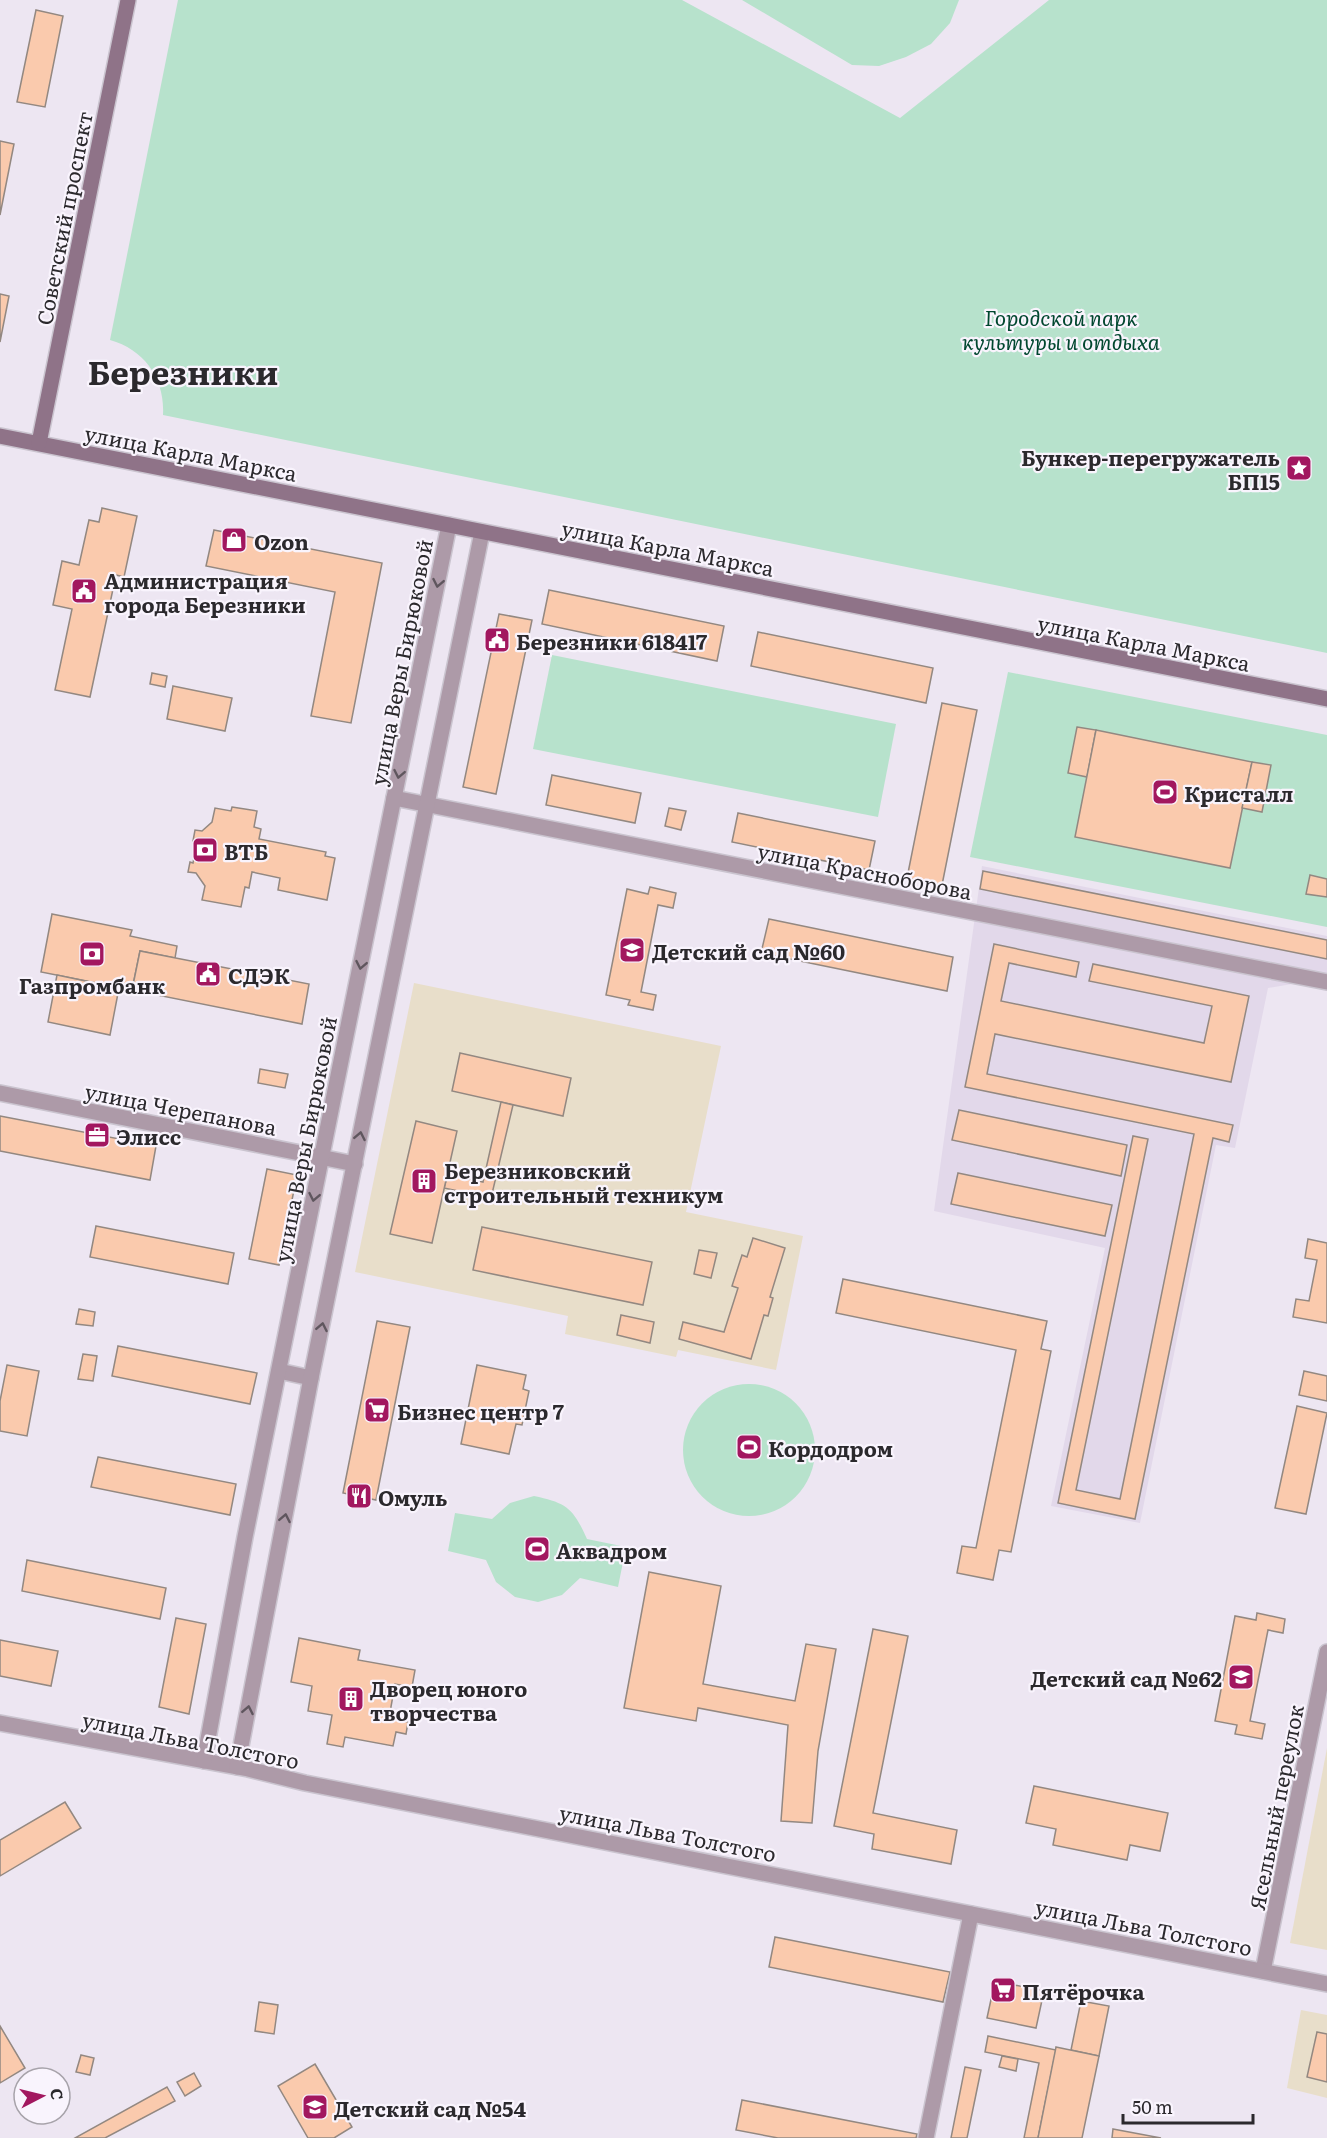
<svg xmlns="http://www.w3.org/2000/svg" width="1327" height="2138" font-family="Literata,serif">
  <rect width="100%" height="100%" fill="#ede6f2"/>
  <polygon fill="#e2d8ea" points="982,866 1327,936 1327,978 1268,988 1235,1148 1216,1145 1140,1523 1051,1506 1105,1248 934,1211"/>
  <g fill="#e8deca">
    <polygon points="414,983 721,1046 686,1212 803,1236 776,1370 678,1350 676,1357 565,1334 568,1316 355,1272"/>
    <polygon points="1327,1748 1327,1950 1290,1943"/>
    <polygon points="1301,2010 1327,2015 1327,2098 1287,2088"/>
  </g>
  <g fill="#b7e2cc">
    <path d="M 178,0 L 682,0 L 900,118 L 1049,0 L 1327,0 L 1327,653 L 163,415 C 165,379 145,350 110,340 Z"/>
    <polygon points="742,0 959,0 950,23 931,44 906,57 879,66 852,65"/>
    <polygon points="552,655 896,724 878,817 533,749"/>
    <polygon points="1008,672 1327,735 1327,927 970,857"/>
    <circle cx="749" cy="1450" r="66"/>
    <path d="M 534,1496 C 567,1503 573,1508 587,1539 L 626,1547 L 618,1587 L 580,1578 L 562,1595 L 538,1602 L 515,1597 L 496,1582 L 486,1560 L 448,1551 L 455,1513 L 492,1519 L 510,1503 Z"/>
  </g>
  <g fill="#facaad" stroke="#938881" stroke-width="1.5">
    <polygon points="36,10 63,16 45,107 17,102"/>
    <polygon points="0,141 14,144 0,215"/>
    <polygon points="0,294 9,296 0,342"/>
    <polygon points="102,508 137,516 124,577 116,575 90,697 55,690 72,609 53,605 62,561 79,565 89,520 99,522"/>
    <polygon points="214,530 382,563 351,723 311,716 335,592 206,566"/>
    <polygon points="549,590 724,626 717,661 542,624"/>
    <polygon points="499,614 532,620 496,794 463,787"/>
    <polygon points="758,632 933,668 926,703 751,666"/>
    <polygon points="152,673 167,676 165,687 150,684"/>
    <polygon points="173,686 232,698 225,731 167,719"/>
    <polygon points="942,703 977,710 942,885 907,878"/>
    <polygon points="1077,727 1096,730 1087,777 1068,773"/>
    <polygon points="1096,730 1252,762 1230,868 1075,837"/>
    <polygon points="1252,762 1271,765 1262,812 1242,808"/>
    <polygon points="552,775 641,793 635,823 546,805"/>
    <polygon points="232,807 257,811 254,827 261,829 259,839 326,852 325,856 335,858 327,900 278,890 280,878 252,872 249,888 245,887 241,907 202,900 205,886 196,873 188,872 190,862 193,863 197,842 193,841 195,830 202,831 212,822 215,808 231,811"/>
    <polygon points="669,808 686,811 681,830 665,826"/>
    <polygon points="738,813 875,841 869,870 732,842"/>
    <polygon points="983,871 1327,940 1327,959 980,889"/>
    <polygon points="1310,875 1327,879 1327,897 1306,894"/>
    <polygon points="650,887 676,893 673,908 658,905 641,992 656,995 653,1010 628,1005 630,1000 606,995 627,889 648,894"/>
    <polygon points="52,914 132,930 130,936 177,946 175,958 140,951 132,990 41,972"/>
    <polygon points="769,919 953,957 947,991 761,953"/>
    <polygon points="994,944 1079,962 1076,977 1009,963 1001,1001 1204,1043 1212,1006 1089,981 1093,964 1249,996 1231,1082 995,1034 987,1074 1233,1125 1229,1142 1213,1138 1135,1519 1058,1503 1133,1136 1148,1139 1076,1490 1120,1499 1194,1134 965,1087"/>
    <polygon points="140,951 309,984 302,1024 132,990"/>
    <polygon points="57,975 119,988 110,1035 48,1022"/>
    <polygon points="460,1053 571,1078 563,1116 452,1091"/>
    <polygon points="260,1069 288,1074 285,1088 258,1083"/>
    <polygon points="501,1102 513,1105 491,1198 444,1188 448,1174 483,1182"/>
    <polygon points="959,1110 1127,1145 1121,1176 952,1140"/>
    <polygon points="0,1116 156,1146 150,1180 0,1151"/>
    <polygon points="416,1121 457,1131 432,1243 390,1234"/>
    <polygon points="267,1169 297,1175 279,1265 249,1259"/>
    <polygon points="958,1173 1112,1205 1105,1236 951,1204"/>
    <polygon points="96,1226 234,1253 228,1284 90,1257"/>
    <polygon points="482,1227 652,1262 643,1305 473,1270"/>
    <polygon points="753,1238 785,1248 770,1297 773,1298 768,1316 764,1315 751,1359 679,1339 683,1322 724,1332 738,1288 732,1286 742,1255 747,1257"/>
    <polygon points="1308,1239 1327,1243 1327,1323 1293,1317 1296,1299 1309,1301 1317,1260 1305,1258"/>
    <polygon points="699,1250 717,1253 711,1278 694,1274"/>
    <polygon points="843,1279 1047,1321 1041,1349 1051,1351 1011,1552 999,1550 993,1580 957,1573 962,1546 976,1548 1016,1350 836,1313"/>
    <polygon points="79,1309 95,1312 93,1326 76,1324"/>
    <polygon points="621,1315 654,1322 650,1343 617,1335"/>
    <polygon points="377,1321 410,1327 376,1500 343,1493"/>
    <polygon points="118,1346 257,1373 250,1404 112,1376"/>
    <polygon points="83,1354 97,1356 93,1381 78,1379"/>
    <polygon points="7,1365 39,1371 27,1436 0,1431 0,1401"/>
    <polygon points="477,1365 526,1375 523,1389 529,1391 522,1425 516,1424 509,1454 461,1444"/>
    <polygon points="1304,1371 1327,1376 1327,1401 1299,1395"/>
    <polygon points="1297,1406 1327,1413 1306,1514 1275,1508"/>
    <polygon points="98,1457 236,1484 230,1515 91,1487"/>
    <polygon points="27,1560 166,1588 160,1619 22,1591"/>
    <polygon points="649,1572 721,1586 703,1684 795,1701 806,1644 836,1649 818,1751 812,1823 781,1821 788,1725 698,1708 696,1721 624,1708"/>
    <polygon points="1257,1613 1285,1619 1283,1633 1268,1630 1250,1721 1265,1724 1262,1739 1235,1734 1237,1725 1215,1721 1235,1616 1256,1620"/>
    <polygon points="176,1618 206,1624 189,1714 159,1707"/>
    <polygon points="873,1629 908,1636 873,1813 957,1830 951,1864 872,1849 874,1834 834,1826"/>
    <polygon points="299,1638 360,1650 358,1660 415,1670 412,1687 395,1684 389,1718 408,1722 406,1734 396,1732 393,1746 345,1737 343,1747 327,1744 332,1715 308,1711 312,1686 291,1682"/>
    <polygon points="0,1640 58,1651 51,1686 0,1676"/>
    <polygon points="1034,1786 1168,1813 1160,1851 1130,1845 1127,1860 1053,1845 1056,1829 1026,1823"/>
    <polygon points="65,1802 81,1828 0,1876 0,1840"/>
    <polygon points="775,1937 950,1972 943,2002 769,1967"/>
    <polygon points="995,1981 1044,1991 1036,2028 987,2018"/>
    <polygon points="1081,2001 1109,2006 1099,2056 1071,2050"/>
    <polygon points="259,2002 278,2005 274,2034 255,2031"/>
    <polygon points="0,2026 25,2068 0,2083"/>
    <polygon points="1317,2032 1327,2034 1327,2082 1307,2077"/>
    <polygon points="988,2036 1056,2050 1038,2138 1024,2138 1039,2063 985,2052"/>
    <polygon points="1056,2047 1099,2056 1082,2138 1038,2138"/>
    <polygon points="81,2055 94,2058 90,2075 76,2072"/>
    <polygon points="1002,2056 1018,2059 1016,2071 999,2067"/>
    <polygon points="315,2064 352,2127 334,2138 308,2138 278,2086"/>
    <polygon points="965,2067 981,2070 967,2138 951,2138"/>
    <polygon points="194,2073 201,2086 185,2096 177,2082"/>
    <polygon points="167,2087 175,2101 105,2138 75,2138"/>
    <polygon points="742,2100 917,2134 916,2138 778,2138 736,2130"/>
    <polygon points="1113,2129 1161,2138 1112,2138"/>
  </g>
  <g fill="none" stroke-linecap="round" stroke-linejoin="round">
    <g stroke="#cac4cf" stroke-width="18">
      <g id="minor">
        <polyline points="394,798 1327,982"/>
        <polyline points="1263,1971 1327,1652"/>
        <polyline points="926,2138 971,1914"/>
      </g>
    </g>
    <g stroke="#cac4cf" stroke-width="18">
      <g id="tertiary">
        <polyline points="0,1093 355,1164"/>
        <polyline points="279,1371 311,1378"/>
        <polyline points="0,1723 248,1769 305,1783 1327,1984"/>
        <polyline points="204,1761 245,1537 449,525"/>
        <polyline points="237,1767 311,1378 482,532"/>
      </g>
    </g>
    <g stroke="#cac4cf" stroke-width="18">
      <g id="secondary">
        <polyline points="0,436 1327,699"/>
        <polyline points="39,443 128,0"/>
      </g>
    </g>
    <use href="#minor" stroke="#ad9aa8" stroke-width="15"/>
    <use href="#tertiary" stroke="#ad9aa8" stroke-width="15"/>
    <use href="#secondary" stroke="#8f7388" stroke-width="15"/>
  </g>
  <defs><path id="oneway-chevron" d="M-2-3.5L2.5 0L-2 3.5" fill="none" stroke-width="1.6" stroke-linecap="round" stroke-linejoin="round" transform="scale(1.5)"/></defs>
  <g stroke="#5f565e">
    <use href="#oneway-chevron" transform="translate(438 583) rotate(101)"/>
    <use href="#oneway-chevron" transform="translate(399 774) rotate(101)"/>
    <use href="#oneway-chevron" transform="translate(361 965) rotate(101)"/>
    <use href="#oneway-chevron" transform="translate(360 1136) rotate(-79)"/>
    <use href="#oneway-chevron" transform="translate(314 1197) rotate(101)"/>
    <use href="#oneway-chevron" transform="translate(322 1327) rotate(-79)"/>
    <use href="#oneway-chevron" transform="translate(285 1518) rotate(-79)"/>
    <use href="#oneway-chevron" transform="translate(248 1710) rotate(-79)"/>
  </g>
  <defs>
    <g id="sight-square" transform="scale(1.35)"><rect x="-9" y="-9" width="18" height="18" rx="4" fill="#a2175f" stroke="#f9f4fd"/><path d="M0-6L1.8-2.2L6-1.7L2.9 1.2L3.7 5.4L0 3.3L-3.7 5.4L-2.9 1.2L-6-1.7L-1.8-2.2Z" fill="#fff"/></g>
    <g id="shop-square" transform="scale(1.35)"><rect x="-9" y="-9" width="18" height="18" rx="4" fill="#a2175f" stroke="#f9f4fd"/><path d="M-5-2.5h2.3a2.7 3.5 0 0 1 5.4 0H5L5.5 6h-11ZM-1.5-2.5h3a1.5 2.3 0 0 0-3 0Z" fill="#fff"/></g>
    <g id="civic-square" transform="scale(1.35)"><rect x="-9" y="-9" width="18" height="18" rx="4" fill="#a2175f" stroke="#f9f4fd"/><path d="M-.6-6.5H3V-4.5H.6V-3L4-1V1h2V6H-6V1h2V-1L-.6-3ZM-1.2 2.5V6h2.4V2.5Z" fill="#fff"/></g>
    <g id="stadium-square" transform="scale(1.35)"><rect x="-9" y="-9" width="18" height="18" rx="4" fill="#a2175f" stroke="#f9f4fd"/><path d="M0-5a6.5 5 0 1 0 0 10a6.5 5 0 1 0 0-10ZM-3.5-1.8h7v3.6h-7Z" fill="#fff"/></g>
    <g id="bank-square" transform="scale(1.35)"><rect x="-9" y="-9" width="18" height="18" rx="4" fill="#a2175f" stroke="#f9f4fd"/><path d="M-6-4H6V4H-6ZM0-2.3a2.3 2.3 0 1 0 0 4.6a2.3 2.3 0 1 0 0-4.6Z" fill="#fff"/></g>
    <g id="school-square" transform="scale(1.35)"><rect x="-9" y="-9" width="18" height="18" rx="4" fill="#a2175f" stroke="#f9f4fd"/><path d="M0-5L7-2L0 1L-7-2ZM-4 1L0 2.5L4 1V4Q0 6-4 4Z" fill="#fff"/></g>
    <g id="office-square" transform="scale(1.35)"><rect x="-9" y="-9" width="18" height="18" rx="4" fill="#a2175f" stroke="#f9f4fd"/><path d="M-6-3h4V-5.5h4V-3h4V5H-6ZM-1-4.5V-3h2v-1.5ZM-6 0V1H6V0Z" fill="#fff"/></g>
    <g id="building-square" transform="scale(1.35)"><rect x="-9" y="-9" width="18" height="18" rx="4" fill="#a2175f" stroke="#f9f4fd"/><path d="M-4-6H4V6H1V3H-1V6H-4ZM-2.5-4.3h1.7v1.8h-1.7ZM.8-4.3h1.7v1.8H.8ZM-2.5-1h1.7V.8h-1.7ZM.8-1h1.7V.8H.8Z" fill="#fff"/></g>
    <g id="supermarket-square" transform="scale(1.35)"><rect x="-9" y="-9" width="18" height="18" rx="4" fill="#a2175f" stroke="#f9f4fd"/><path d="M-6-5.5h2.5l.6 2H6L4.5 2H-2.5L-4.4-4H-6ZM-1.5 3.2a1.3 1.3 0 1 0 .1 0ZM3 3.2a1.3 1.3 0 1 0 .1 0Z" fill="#fff"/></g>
    <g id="restaurant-square" transform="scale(1.35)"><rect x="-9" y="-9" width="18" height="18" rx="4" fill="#a2175f" stroke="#f9f4fd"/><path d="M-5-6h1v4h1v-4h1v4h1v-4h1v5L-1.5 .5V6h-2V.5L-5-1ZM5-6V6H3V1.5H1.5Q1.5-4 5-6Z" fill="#fff"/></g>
  </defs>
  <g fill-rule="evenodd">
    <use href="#sight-square" x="1299" y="468"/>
    <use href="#shop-square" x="234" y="540"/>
    <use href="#civic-square" x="84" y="591"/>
    <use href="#civic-square" x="497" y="640"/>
    <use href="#stadium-square" x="1165" y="792"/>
    <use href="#bank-square" x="205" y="850"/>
    <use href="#school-square" x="632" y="950"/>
    <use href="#bank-square" x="92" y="954"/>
    <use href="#civic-square" x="208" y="974"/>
    <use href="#office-square" x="97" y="1135"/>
    <use href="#building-square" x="424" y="1181"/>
    <use href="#supermarket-square" x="377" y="1410"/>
    <use href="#stadium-square" x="749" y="1447"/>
    <use href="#restaurant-square" x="359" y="1496"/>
    <use href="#stadium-square" x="537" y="1549"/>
    <use href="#school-square" x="1241" y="1677"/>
    <use href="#building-square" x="351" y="1699"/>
    <use href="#supermarket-square" x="1003" y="1990"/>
    <use href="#school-square" x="315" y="2107"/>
  </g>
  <g text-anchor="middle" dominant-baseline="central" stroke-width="4.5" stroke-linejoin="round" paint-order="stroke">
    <g font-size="21" fill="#2b292d" stroke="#f9f4fd">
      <text transform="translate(63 218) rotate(-79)">Советский проспект</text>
      <text transform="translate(191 452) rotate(11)">улица Карла Маркса</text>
      <text transform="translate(668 547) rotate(11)">улица Карла Маркса</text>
      <text transform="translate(1144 642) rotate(11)">улица Карла Маркса</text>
      <text transform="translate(400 662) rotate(-79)">улица Веры Бирюковой</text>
      <text transform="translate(865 870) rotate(11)">улица Красноборова</text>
      <text transform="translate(181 1108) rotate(11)">улица Черепанова</text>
      <text transform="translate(304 1139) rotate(-79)">улица Веры Бирюковой</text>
      <text transform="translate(191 1739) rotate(11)">улица Льва Толстого</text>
      <text transform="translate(1275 1807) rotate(-79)">Ясельный переулок</text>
      <text transform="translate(668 1832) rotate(11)">улица Льва Толстого</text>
      <text transform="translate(1144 1926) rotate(11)">улица Льва Толстого</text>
    </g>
    <g font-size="21" font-style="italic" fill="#00472f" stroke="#f9f4fd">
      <text x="1061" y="316">Городской парк<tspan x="1061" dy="24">культуры и отдыха</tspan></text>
    </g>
    <g font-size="21" font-weight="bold" fill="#2b292d" stroke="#f9f4fd" text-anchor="start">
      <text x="1280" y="456" text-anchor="end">Бункер-перегружатель<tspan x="1280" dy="24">БП15</tspan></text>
      <text x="254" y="540">Ozon</text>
      <text x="104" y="579">Администрация<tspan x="104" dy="24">города Березники</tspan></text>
      <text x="516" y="640">Березники 618417</text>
      <text x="1184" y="792">Кристалл</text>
      <text x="224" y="850">ВТБ</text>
      <text x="652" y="950">Детский сад №60</text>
      <text x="228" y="974">СДЭК</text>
      <text x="92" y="984" text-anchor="middle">Газпромбанк</text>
      <text x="116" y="1135">Элисс</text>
      <text x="444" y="1169">Березниковский<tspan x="444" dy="24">строительный техникум</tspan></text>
      <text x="397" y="1410">Бизнес центр 7</text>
      <text x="768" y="1447">Кордодром</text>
      <text x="378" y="1496">Омуль</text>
      <text x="556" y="1549">Аквадром</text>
      <text x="1222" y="1677" text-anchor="end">Детский сад №62</text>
      <text x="370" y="1687">Дворец юного<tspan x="370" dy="24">творчества</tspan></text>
      <text x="1022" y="1990">Пятёрочка</text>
      <text x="334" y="2107">Детский сад №54</text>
    </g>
    <g font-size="33" font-weight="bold" fill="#2b292d" stroke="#f9f4fd">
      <text x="183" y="370">Березники</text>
    </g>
  </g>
  <g transform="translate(42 2096) rotate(83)"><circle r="28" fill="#f9f4fd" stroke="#a7a3aa" stroke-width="1.5"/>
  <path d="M0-4.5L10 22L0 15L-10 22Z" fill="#a2175f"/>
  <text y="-9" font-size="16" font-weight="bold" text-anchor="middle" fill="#2b292d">С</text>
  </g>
  <path d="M1123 2114v9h130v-9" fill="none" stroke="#2b292d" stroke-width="3"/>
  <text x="1132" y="2114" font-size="18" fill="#2b292d" stroke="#f9f4fd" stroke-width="4.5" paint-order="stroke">50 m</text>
</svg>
